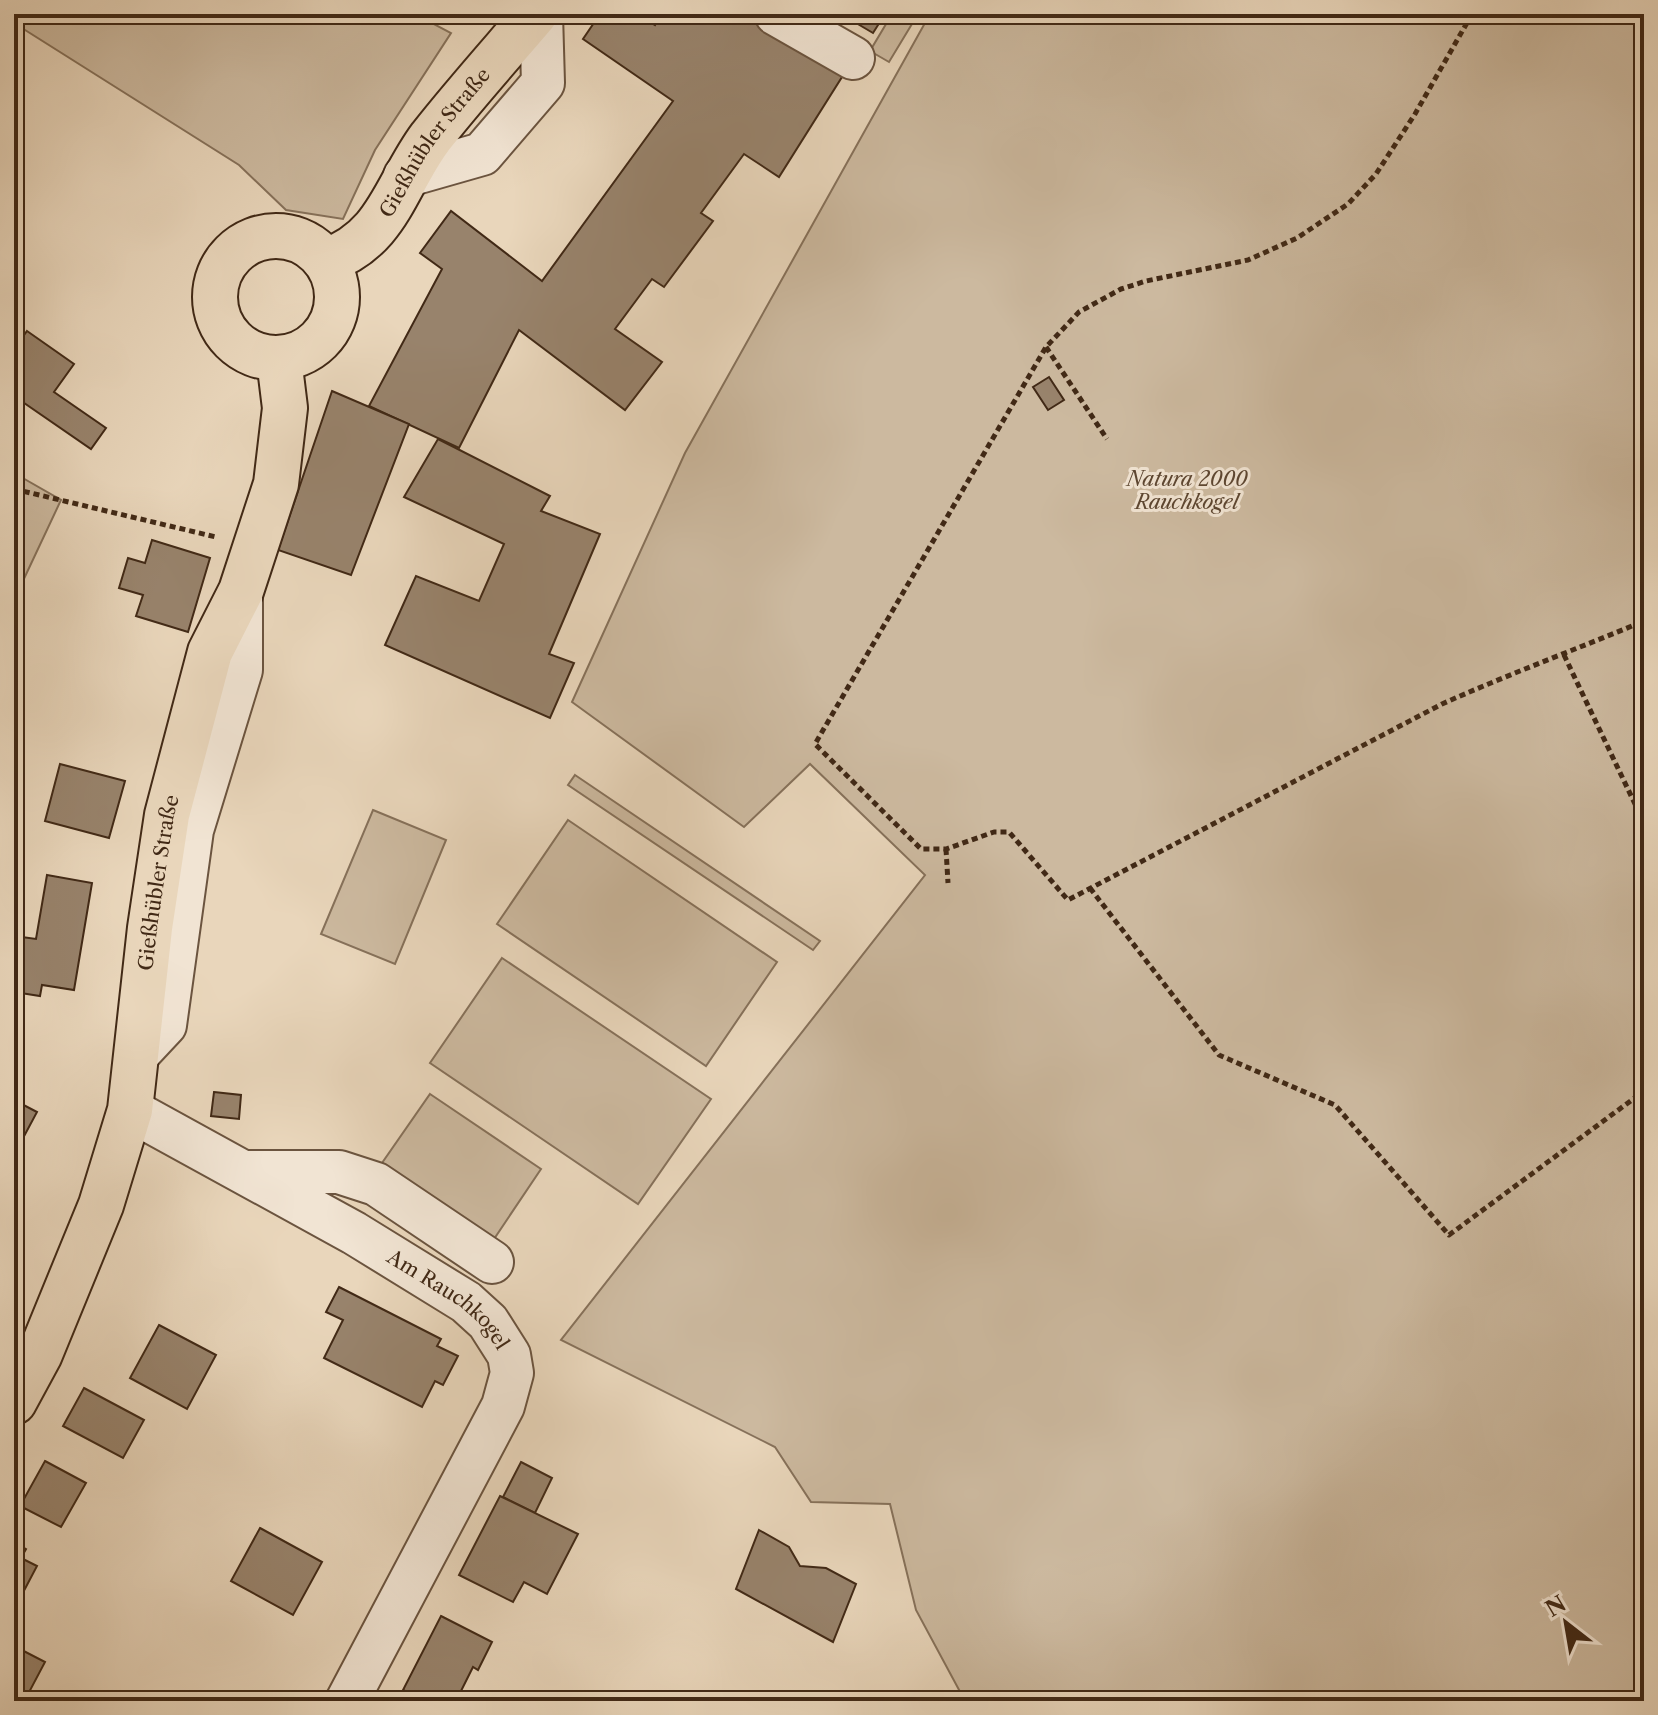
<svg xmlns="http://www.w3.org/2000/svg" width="1658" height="1715" font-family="'Libre Caslon Text',serif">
  <rect width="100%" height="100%" fill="#e9d6bb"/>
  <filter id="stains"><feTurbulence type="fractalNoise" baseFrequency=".0025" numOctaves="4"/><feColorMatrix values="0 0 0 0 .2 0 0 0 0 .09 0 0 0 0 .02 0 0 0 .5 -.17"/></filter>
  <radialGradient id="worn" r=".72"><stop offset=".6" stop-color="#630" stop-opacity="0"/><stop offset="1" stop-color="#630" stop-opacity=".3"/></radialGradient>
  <g fill="#ccb99f" stroke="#86715a" stroke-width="2">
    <polygon points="14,14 415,14 451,33 375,150 343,219 286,210 239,165 14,23"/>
    <polygon points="892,14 918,14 889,62 870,51"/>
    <polygon points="930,14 1644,14 1644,1701 965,1701 916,1610 890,1504 811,1502 775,1447 561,1340 925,875 810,764 744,827 572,702 685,453"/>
    <polygon points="14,473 61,500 14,600"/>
    <polygon points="575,775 820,941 813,950 568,785"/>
    <polygon points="373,810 446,840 395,964 321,934"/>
    <polygon points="568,820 777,962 706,1066 497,924"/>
    <polygon points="502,958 711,1099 638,1204 430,1063"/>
    <polygon points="430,1094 541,1169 494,1239 382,1163"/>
  </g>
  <g fill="#98836c" stroke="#412916" stroke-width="2">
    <polygon points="600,14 637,14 655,25 661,14 751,14 847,69 779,177 744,154 701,213 713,221 664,287 652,279 615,329 662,362 625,410 519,330 459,448 369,406 442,269 420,253 451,211 542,281 673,101 583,39"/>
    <polygon points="841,14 885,14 873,33"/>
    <polygon points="27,331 74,364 54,392 106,428 91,449 14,396 14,349"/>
    <polygon points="1049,377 1064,400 1048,410 1033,387"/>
    <polygon points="332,391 409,424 351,575 278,550"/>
    <polygon points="438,439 550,496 541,511 600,534 549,654 574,663 550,718 385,645 416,576 479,601 504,544 404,497"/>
    <polygon points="152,540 210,558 188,632 136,616 143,595 119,588 128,558 145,563"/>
    <polygon points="60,764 125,781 109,838 45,821"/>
    <polygon points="47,875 92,883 74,990 42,985 40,996 14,992 14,936 36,939"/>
    <polygon points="214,1092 241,1095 239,1119 211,1116"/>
    <polygon points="14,1100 37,1112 14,1155"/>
    <polygon points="339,1287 441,1339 437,1346 458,1356 443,1385 435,1381 422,1407 324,1358 343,1320 326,1312"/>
    <polygon points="159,1325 216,1355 187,1409 130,1378"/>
    <polygon points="84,1388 144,1420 123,1458 63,1426"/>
    <polygon points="45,1461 86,1483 61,1527 20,1506"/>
    <polygon points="521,1462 552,1478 535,1513 503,1497"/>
    <polygon points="500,1496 578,1534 547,1594 524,1582 513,1602 459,1575"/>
    <polygon points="260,1528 322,1562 293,1615 231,1581"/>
    <polygon points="759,1530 789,1547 800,1566 826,1568 856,1584 833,1642 736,1589"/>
    <polygon points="14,1542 26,1549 21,1558 37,1566 17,1604 14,1603"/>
    <polygon points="441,1616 492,1642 478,1670 473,1667 456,1701 425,1701 403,1690"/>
    <polygon points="14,1646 45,1662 26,1698 14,1692"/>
  </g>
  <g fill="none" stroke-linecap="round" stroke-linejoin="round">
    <g stroke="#6b543f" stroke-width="46">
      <g id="minor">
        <polyline points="776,14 853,58"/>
        <polyline points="405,176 482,154 543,83 541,14"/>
        <polyline points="136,1056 165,1025 192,830 241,670 241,591"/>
        <path id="s1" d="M 130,1110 L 354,1233 L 466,1302 L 488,1322 L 509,1355 L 512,1373 L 503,1406 L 347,1701"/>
        <polyline points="248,1172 339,1172 376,1184 492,1262"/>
      </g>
    </g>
    <g stroke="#412916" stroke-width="48">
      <g id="major">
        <circle cx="276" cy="297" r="61"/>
        <path id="s2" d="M 326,261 C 389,239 395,185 431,137 C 464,95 500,55 535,14"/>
        <path id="s3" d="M 14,1402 L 40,1354 L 101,1205 L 130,1110 L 150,928 L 167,815 L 210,652 L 241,591 L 276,484 L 285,408 L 279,359"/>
      </g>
    </g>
    <g stroke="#412916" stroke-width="5" stroke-dasharray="6 4" stroke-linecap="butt">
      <path d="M 1472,14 L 1415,114 L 1376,174 L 1348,204 L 1297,238 L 1248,260 L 1146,281 L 1121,289 L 1079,312 L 1046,347 L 815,744 L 921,849 L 946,849 L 994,832 L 1009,832 L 1068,900 L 1442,704 C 1509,674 1577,649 1644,621"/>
      <polyline points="1046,347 1107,439"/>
      <polyline points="14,489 216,537"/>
      <polyline points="1564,655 1635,804 1644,819"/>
      <polyline points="946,849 948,883"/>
      <polyline points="1090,888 1219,1055 1335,1105 1449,1235 1644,1091"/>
    </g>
    <use href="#minor" stroke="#f1e4d3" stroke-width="42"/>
    <use href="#major" stroke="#e9d6bb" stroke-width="44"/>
  </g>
  <g text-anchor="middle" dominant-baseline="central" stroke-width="6" stroke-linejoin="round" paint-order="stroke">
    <g font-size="20" fill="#412916" stroke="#f1e4d3">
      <text stroke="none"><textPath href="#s2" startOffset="164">Gießhübler Straße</textPath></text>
      <text stroke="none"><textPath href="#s3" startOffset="544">Gießhübler Straße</textPath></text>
      <text stroke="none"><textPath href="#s1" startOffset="372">Am Rauchkogel</textPath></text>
    </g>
    <g font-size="20" font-style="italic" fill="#5d4631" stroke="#f1e4d3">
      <text x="1187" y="479">Natura 2000<tspan x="1187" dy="23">Rauchkogel</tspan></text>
    </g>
  </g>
  <rect width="1658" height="1715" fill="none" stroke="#e9d6bb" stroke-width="48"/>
  <rect x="16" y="16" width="1626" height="1683" fill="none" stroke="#412916" stroke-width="4"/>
  <rect x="24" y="24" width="1610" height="1667" fill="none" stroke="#412916" stroke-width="2"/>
  <g transform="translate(1566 1623) rotate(329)" stroke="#f1e4d3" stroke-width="6" paint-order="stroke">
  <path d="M0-6L14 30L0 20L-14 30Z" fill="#412916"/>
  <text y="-12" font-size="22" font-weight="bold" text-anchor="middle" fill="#412916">N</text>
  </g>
  <rect width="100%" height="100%" filter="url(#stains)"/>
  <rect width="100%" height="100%" fill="url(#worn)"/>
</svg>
